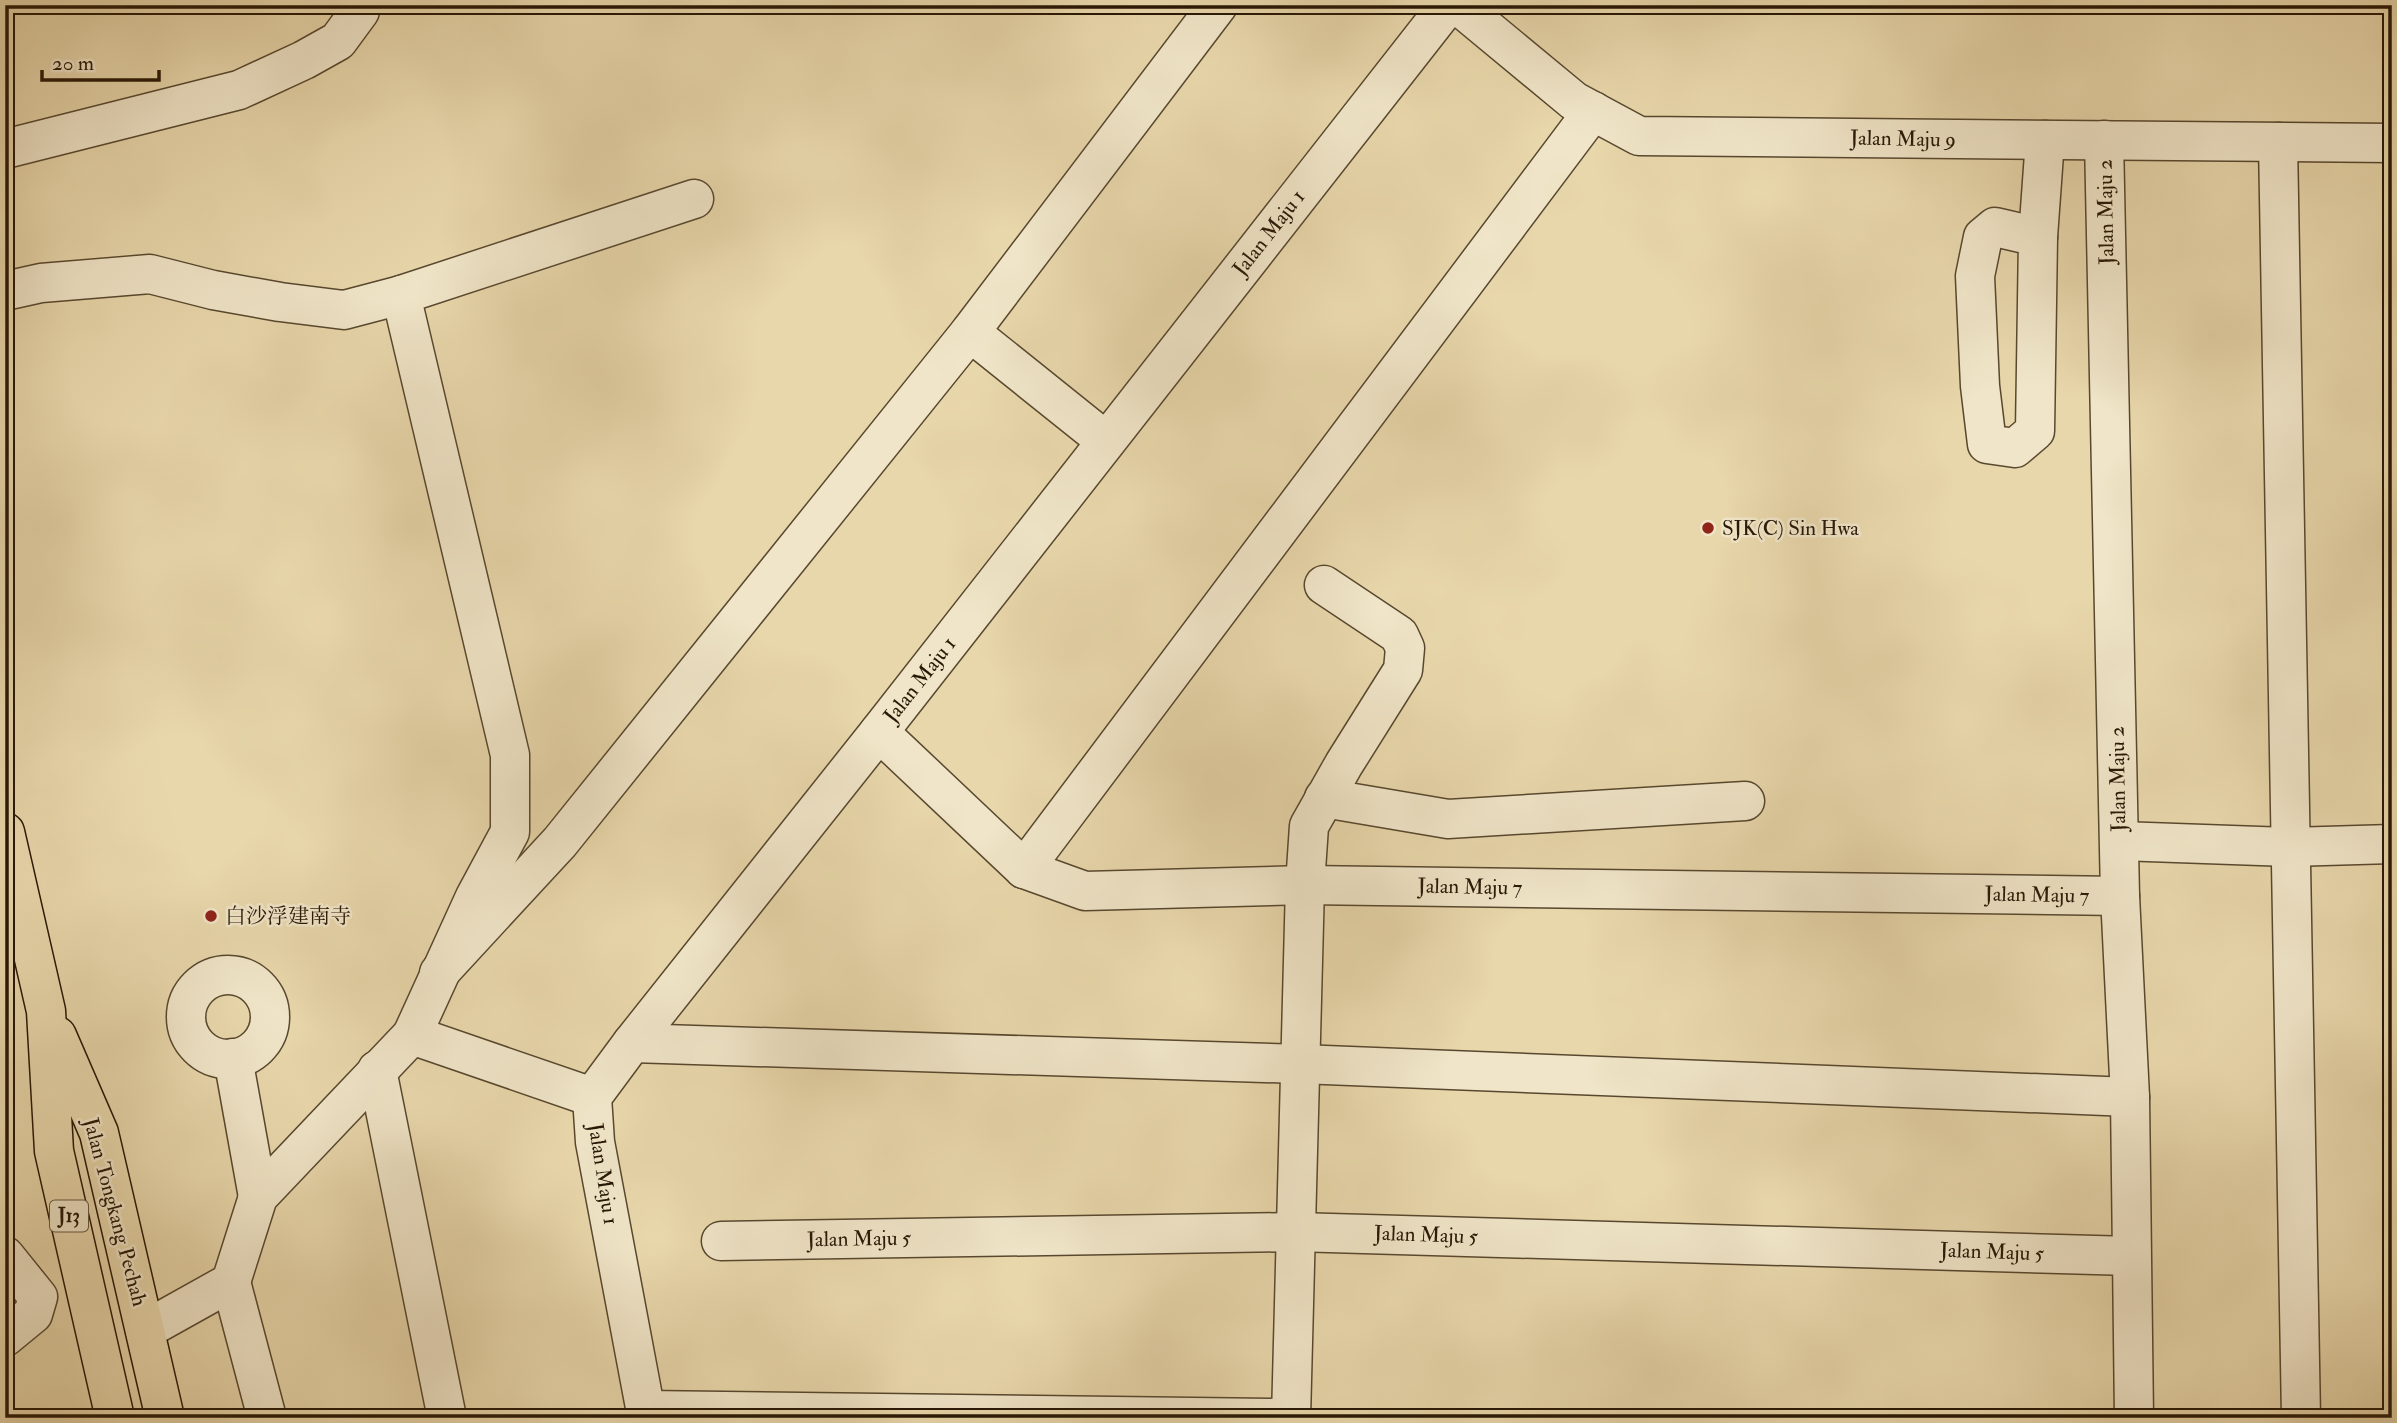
<svg xmlns="http://www.w3.org/2000/svg" width="2397" height="1423" font-family="'IM FELL Double Pica','Noto Serif SC',serif">
  <rect width="100%" height="100%" fill="#e8d7ab"/>
  <filter id="stains"><feTurbulence type="fractalNoise" baseFrequency=".00286" numOctaves="4"/><feColorMatrix values="0 0 0 0 .2 0 0 0 0 .09 0 0 0 0 .02 0 0 0 .5 -.17"/></filter>
  <radialGradient id="worn" r=".72"><stop offset=".6" stop-color="#630" stop-opacity="0"/><stop offset="1" stop-color="#630" stop-opacity=".3"/></radialGradient>
  <g fill="none" stroke-linecap="round" stroke-linejoin="round">
    <g stroke="#58482f" stroke-width="41">
      <g id="minor">
        <polyline points="1458,5 1574,101 1639,136 2392,143"/>
        <polyline points="2104,140 2120,896 2130,1097 2134,1418"/>
        <polyline points="2278,142 2301,1418"/>
        <polyline points="5,149 239,90 304,60 338,41 360,11 361,5"/>
        <polygon points="1995,227 2038,237 2035,431 2015,448 1987,444 1980,386 1975,276 1983,237"/>
        <polyline points="2038,237 2045,140"/>
        <polyline points="5,291 41,283 150,274 213,290 280,302 344,310 401,295 694,199"/>
        <polyline points="401,295 510,755 510,832 475,897 412,1035"/>
        <polyline points="970,332 1106,441"/>
        <polyline points="879,732 1024,869 1085,891 1305,885 2120,896"/>
        <polyline points="1324,798 1448,819 1745,801"/>
        <polyline points="2120,841 2290,847 2392,844"/>
        <polyline points="1024,869 1593,111"/>
        <polyline points="439,973 560,842 970,332 1218,5"/>
        <circle cx="228" cy="1017" r="42"/>
        <polyline points="632,1043 1300,1064 2130,1097"/>
        <polyline points="233,1058 258,1197"/>
        <polyline points="377,1070 447,1418"/>
        <polyline points="721,1241 1295,1232 2131,1256"/>
        <polyline points="5,1256 38,1297 33,1314 5,1337"/>
        <polyline points="231,1282 267,1418"/>
        <polyline points="145,1330 231,1282 258,1197 412,1035 592,1097"/>
        <polyline points="645,1410 1281,1418"/>
        <polyline points="647,1418 595,1142 592,1097 632,1043 879,732 1448,5"/>
        <polyline points="1291,1418 1305,885 1309,826 1344,764 1403,670 1405,648 1399,635 1324,585"/>
      </g>
    </g>
    <g stroke="#281806" stroke-width="41">
      <g id="major">
        <polyline points="5,832 46,1011 54,1151 115,1418"/>
        <polyline points="57,1036 99,1133 165,1418"/>
      </g>
    </g>
    <use href="#minor" stroke="#f0e5c8" stroke-width="38"/>
    <use href="#major" stroke="#e8d7ab" stroke-width="38"/>
  </g>
  <g fill="#8f2418" stroke="#f0e5c8" stroke-width="2.5">
    <circle cx="1708" cy="528" r="7"/>
    <circle cx="211" cy="916" r="7"/>
  </g>
  <g text-anchor="middle" dominant-baseline="central" stroke-width="5" stroke-linejoin="round" paint-order="stroke">
    <rect fill="#f0e5c8" stroke="#645640" stroke-width="2" x="50" y="1200.5" width="38" height="31" rx="5"/>
    <g font-size="19" font-weight="bold" fill="#281806">
      <text x="69" y="1216">J13</text>
    </g>
    <g font-size="21" fill="#281806" stroke="#f0e5c8">
      <text transform="translate(1903 139) rotate(1)">Jalan Maju 9</text>
      <text transform="translate(2106 212) rotate(-91)">Jalan Maju 2</text>
      <text transform="translate(1269 233) rotate(-52)">Jalan Maju 1</text>
      <text transform="translate(920 680) rotate(-52)">Jalan Maju 1</text>
      <text transform="translate(2118 779) rotate(-91)">Jalan Maju 2</text>
      <text transform="translate(1470 887) rotate(1)">Jalan Maju 7</text>
      <text transform="translate(2037 895) rotate(1)">Jalan Maju 7</text>
      <text transform="translate(603 1174) rotate(81)">Jalan Maju 1</text>
      <text transform="translate(115 1212) rotate(75)">Jalan Tongkang Pechah</text>
      <text transform="translate(1426 1235) rotate(2)">Jalan Maju 5</text>
      <text transform="translate(859 1239) rotate(-1)">Jalan Maju 5</text>
      <text transform="translate(1992 1252) rotate(2)">Jalan Maju 5</text>
    </g>
    <g font-size="21" fill="#281806" stroke="#f0e5c8" text-anchor="start">
      <text x="1722" y="528">SJK(C) Sin Hwa</text>
      <text x="225" y="916">白沙浮建南寺</text>
    </g>
  </g>
  <rect width="2397" height="1423" fill="none" stroke="#e8d7ab" stroke-width="28"/>
  <rect x="7" y="7" width="2383" height="1409" fill="none" stroke="#281806" stroke-width="3.5"/>
  <rect x="14" y="14" width="2369" height="1395" fill="none" stroke="#281806" stroke-width="2"/>
  <path d="M42 70v10h117v-10" fill="none" stroke="#281806" stroke-width="3.5"/>
  <text x="52" y="70" font-size="21" fill="#281806" stroke="#f0e5c8" stroke-width="5" paint-order="stroke">20 m</text>
  <rect width="100%" height="100%" filter="url(#stains)"/>
  <rect width="100%" height="100%" fill="url(#worn)"/>
</svg>
